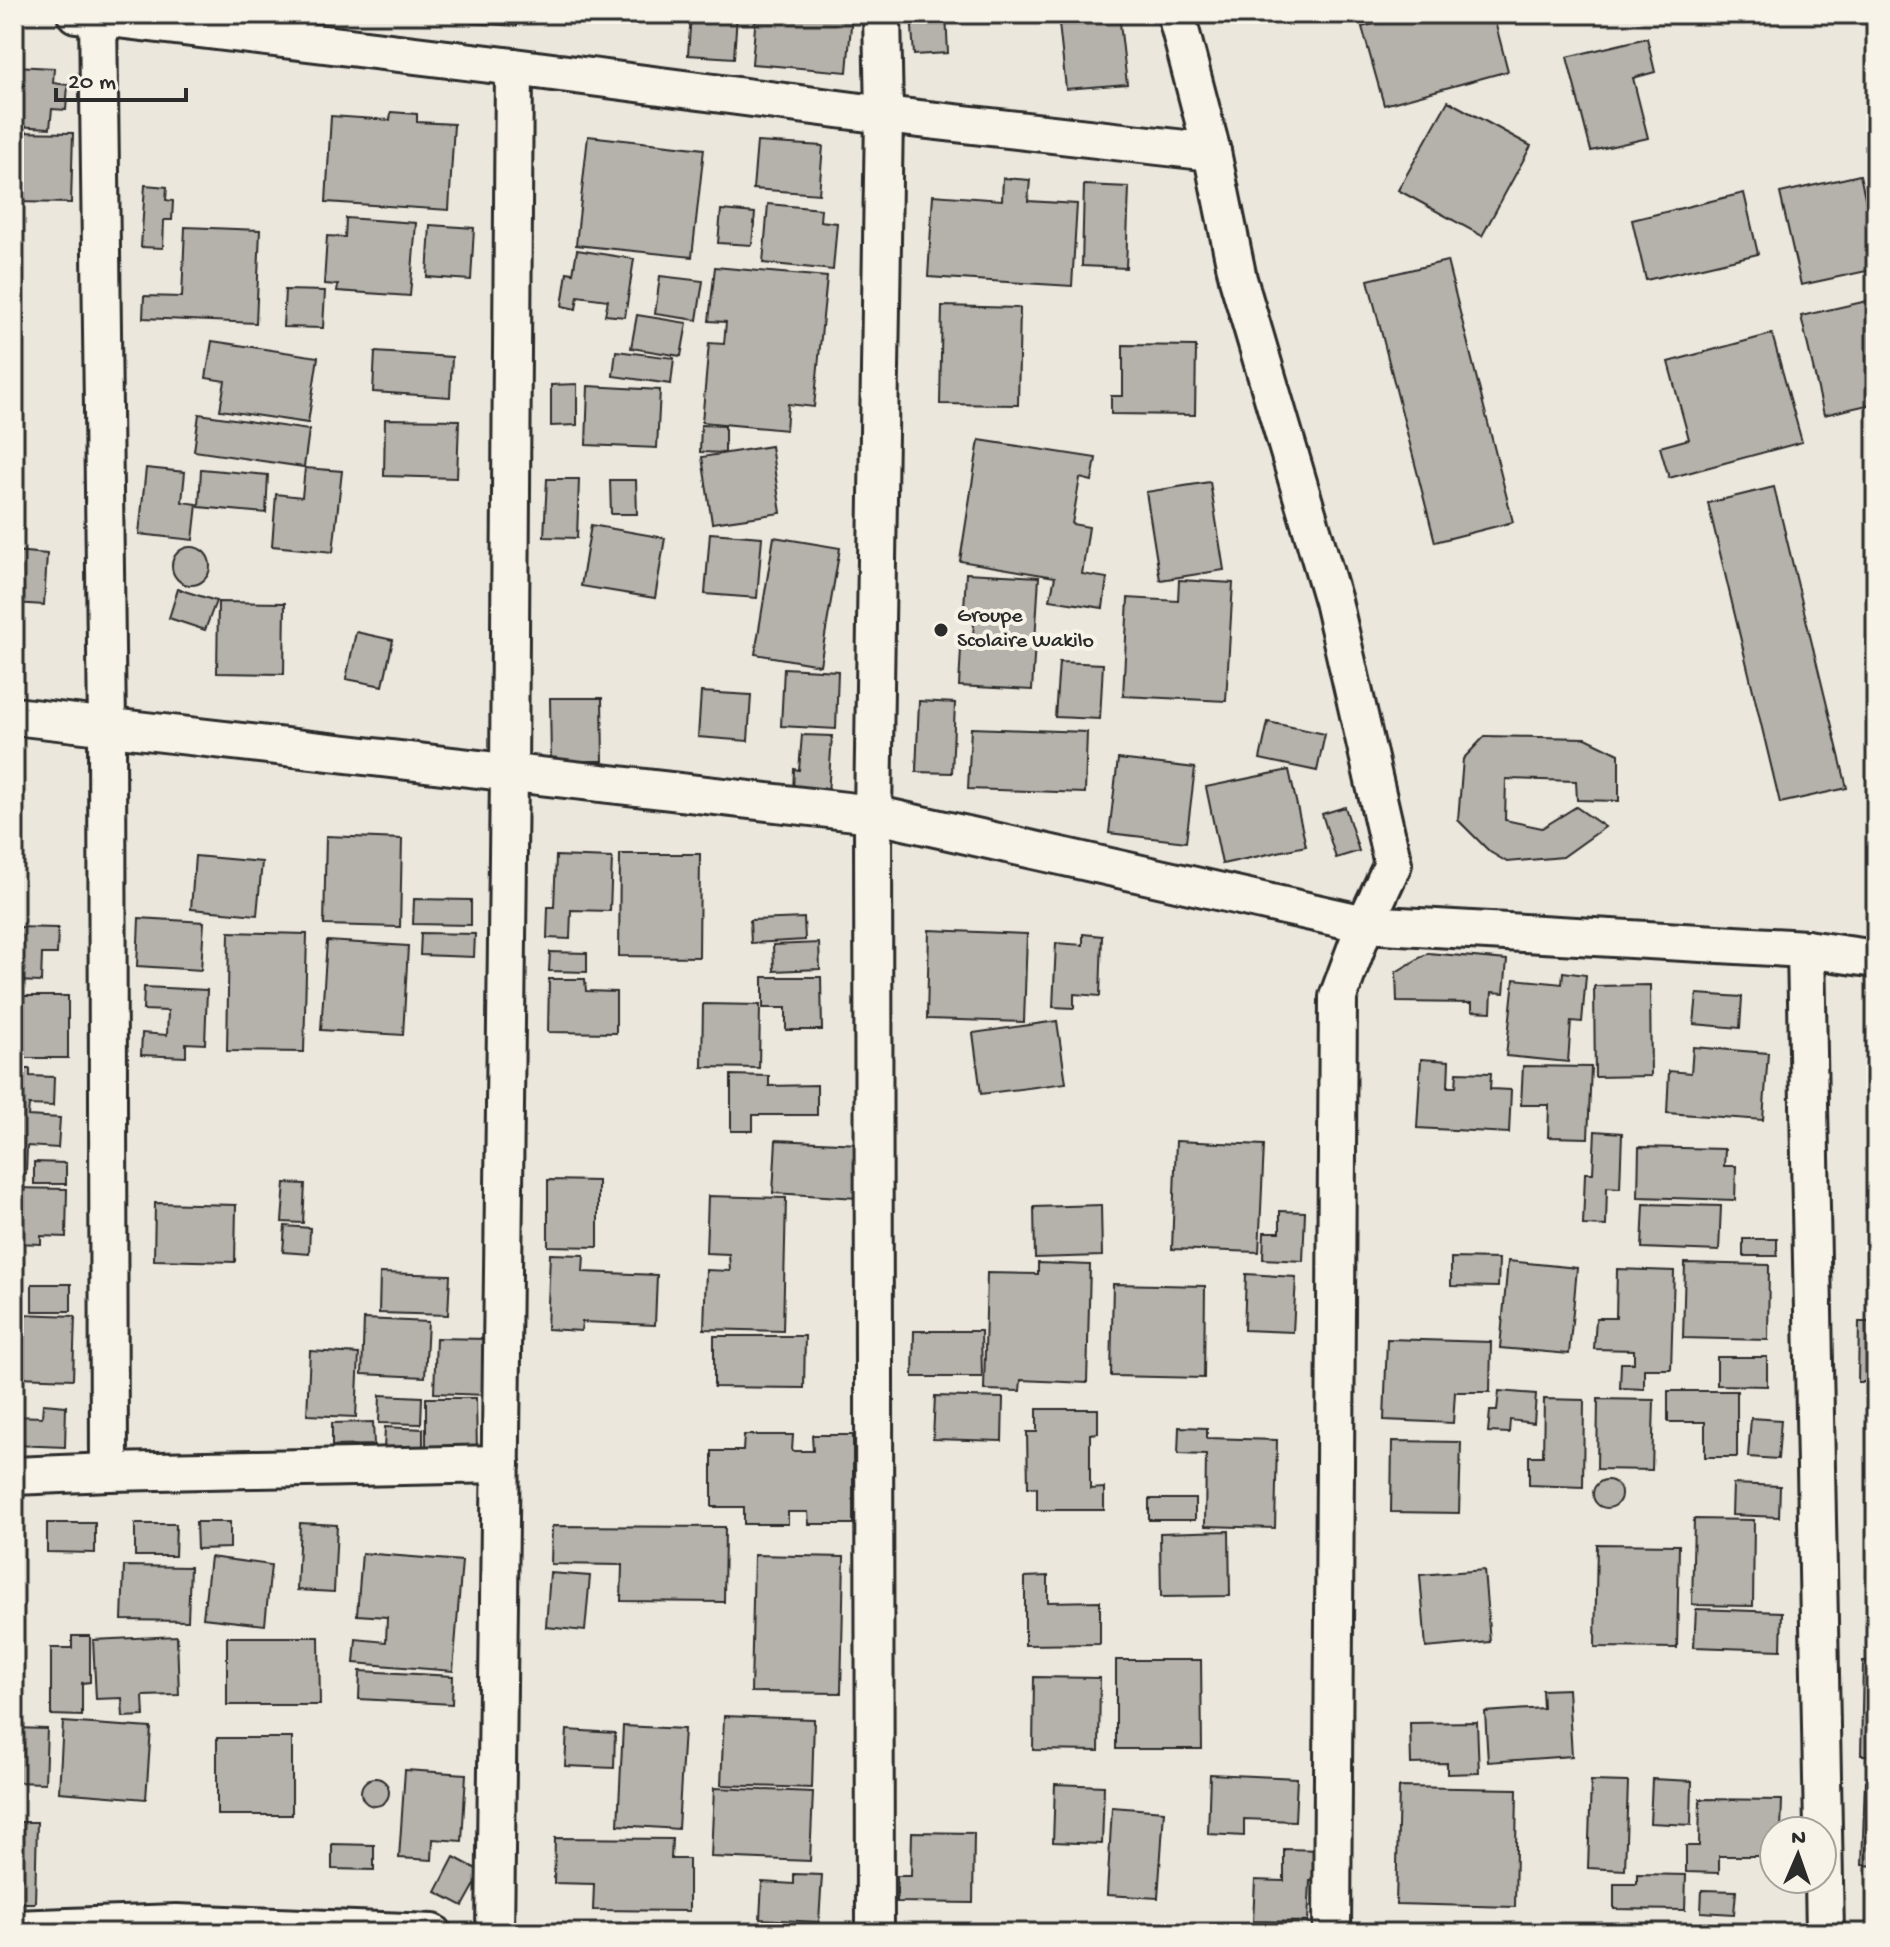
<svg xmlns="http://www.w3.org/2000/svg" width="1890" height="1947" font-family="'Gochi Hand',sans-serif">
  <rect width="100%" height="100%" fill="#ebe7dd"/>
  <filter id="ink" filterUnits="userSpaceOnUse"><feTurbulence type="fractalNoise" baseFrequency=".0125" numOctaves="2"/><feDisplacementMap in="SourceGraphic" scale="16" xChannelSelector="R" yChannelSelector="G"/><feConvolveMatrix kernelMatrix="1 2 1 2 8 2 1 2 1" color-interpolation-filters="sRGB"/></filter>
  <g filter="url(#ink)">
    <g fill="#b5b2ab" stroke="#2b2b2b" stroke-width="2">
      <polygon points="472,14 517,14 517,26 472,23"/>
      <polygon points="691,14 737,14 734,58 688,55"/>
      <polygon points="756,14 852,14 847,72 752,64"/>
      <polygon points="911,14 946,14 948,53 914,55"/>
      <polygon points="1058,14 1119,14 1127,84 1066,89"/>
      <polygon points="1412,14 1493,14 1508,71 1384,105 1362,27"/>
      <polygon points="1647,38 1655,72 1633,78 1648,138 1591,151 1567,57"/>
      <polygon points="14,66 54,68 53,83 68,85 66,110 52,109 50,128 14,126"/>
      <polygon points="1448,101 1531,146 1482,236 1398,190"/>
      <polygon points="391,112 417,114 417,122 454,124 449,210 326,202 331,116 390,120"/>
      <polygon points="14,132 73,133 71,203 14,202"/>
      <polygon points="588,136 704,149 692,257 576,245"/>
      <polygon points="757,142 823,146 819,194 753,189"/>
      <polygon points="1860,175 1876,246 1876,269 1801,285 1780,193"/>
      <polygon points="1003,178 1030,180 1028,201 1077,204 1072,286 928,277 933,195 1002,200"/>
      <polygon points="145,185 167,187 166,200 173,201 172,220 164,220 163,248 141,247"/>
      <polygon points="1084,185 1129,187 1126,268 1082,266"/>
      <polygon points="1744,193 1758,254 1646,280 1632,220"/>
      <polygon points="768,204 821,209 820,221 837,223 833,270 763,263"/>
      <polygon points="721,210 755,213 752,245 718,243"/>
      <polygon points="346,218 416,223 410,296 337,291 338,285 324,284 327,236 345,237"/>
      <polygon points="430,225 474,228 471,280 427,277"/>
      <polygon points="185,227 260,230 256,323 143,318 144,296 182,297"/>
      <polygon points="577,250 634,259 625,317 605,315 608,300 578,296 576,309 562,306 567,272 573,273"/>
      <polygon points="1447,261 1513,522 1435,542 1368,280"/>
      <polygon points="715,267 827,277 814,407 788,404 786,430 702,422 709,343 724,344 726,322 709,321"/>
      <polygon points="660,276 703,281 697,320 655,314"/>
      <polygon points="285,290 325,291 323,328 283,327"/>
      <polygon points="1876,299 1876,403 1824,415 1801,316"/>
      <polygon points="942,306 1020,308 1018,405 940,404"/>
      <polygon points="637,315 687,323 681,356 631,348"/>
      <polygon points="1772,334 1802,442 1669,478 1660,447 1689,439 1668,362"/>
      <polygon points="212,341 318,357 308,423 220,410 225,381 206,378"/>
      <polygon points="1123,345 1196,346 1195,415 1111,414 1111,396 1123,396"/>
      <polygon points="616,351 674,358 671,384 613,376"/>
      <polygon points="375,352 452,357 450,397 373,392"/>
      <polygon points="577,384 577,425 551,426 551,385"/>
      <polygon points="588,386 660,390 657,448 586,445"/>
      <polygon points="199,414 309,430 304,467 194,451"/>
      <polygon points="385,419 459,420 457,478 384,476"/>
      <polygon points="701,425 725,426 725,453 700,452"/>
      <polygon points="979,440 1096,458 1092,481 1080,478 1072,524 1089,527 1082,574 1107,578 1103,608 1050,600 1055,577 960,561"/>
      <polygon points="771,446 781,513 712,523 702,457"/>
      <polygon points="146,468 185,472 182,502 197,504 193,540 139,534"/>
      <polygon points="305,468 342,471 333,552 272,546 276,494 302,497"/>
      <polygon points="201,469 268,475 266,513 199,507"/>
      <polygon points="547,479 579,479 577,538 544,537"/>
      <polygon points="610,480 636,480 637,514 611,514"/>
      <polygon points="1210,482 1224,570 1160,580 1146,492"/>
      <polygon points="1774,487 1847,788 1780,803 1708,503"/>
      <polygon points="591,525 665,538 655,598 581,586"/>
      <polygon points="710,533 762,537 757,598 705,594"/>
      <polygon points="774,537 840,548 820,665 755,654"/>
      <circle cx="191" cy="566" r="19"/>
      <polygon points="14,551 47,554 44,605 14,603"/>
      <polygon points="966,573 1039,577 1032,690 959,686 961,649 972,650 975,609 964,609"/>
      <polygon points="1179,580 1233,583 1226,701 1123,696 1128,598 1178,601"/>
      <polygon points="178,589 216,601 205,630 169,618"/>
      <polygon points="218,602 285,603 284,674 217,673"/>
      <polygon points="356,632 393,640 383,686 346,679"/>
      <polygon points="1059,662 1103,664 1100,719 1055,717"/>
      <polygon points="784,668 838,671 836,729 781,726"/>
      <polygon points="701,692 751,695 748,741 698,737"/>
      <polygon points="550,698 602,698 603,761 551,761"/>
      <polygon points="919,701 955,703 952,773 916,772"/>
      <polygon points="1268,722 1325,734 1317,771 1260,759"/>
      <polygon points="971,728 1087,732 1085,793 968,789"/>
      <polygon points="802,735 832,736 828,794 793,792 794,769 799,770"/>
      <polygon points="1485,736 1586,738 1619,754 1619,801 1577,800 1576,781 1506,779 1505,820 1542,828 1576,807 1605,827 1563,857 1507,862 1490,852 1458,820 1463,759"/>
      <polygon points="1118,759 1195,768 1186,842 1109,833"/>
      <polygon points="1289,770 1306,846 1222,864 1206,787"/>
      <polygon points="1345,807 1359,851 1336,858 1322,814"/>
      <polygon points="326,836 402,839 400,927 324,925"/>
      <polygon points="620,854 700,854 699,957 619,956"/>
      <polygon points="195,856 262,862 257,915 191,909"/>
      <polygon points="556,856 612,858 610,911 571,910 570,939 547,938 548,907 554,907"/>
      <polygon points="414,899 471,900 471,925 413,924"/>
      <polygon points="139,918 204,922 201,970 137,966"/>
      <polygon points="804,918 805,940 751,943 750,920"/>
      <polygon points="14,927 58,928 57,954 42,954 41,982 14,981"/>
      <polygon points="929,930 1027,934 1024,1022 927,1019"/>
      <polygon points="229,932 307,934 304,1052 227,1051"/>
      <polygon points="421,933 475,934 474,957 420,955"/>
      <polygon points="1083,934 1102,936 1100,996 1074,994 1074,1008 1053,1007 1056,943 1083,945"/>
      <polygon points="327,941 408,946 403,1035 321,1030"/>
      <polygon points="819,943 820,969 774,971 773,945"/>
      <polygon points="550,952 587,953 587,972 549,971"/>
      <polygon points="1428,953 1507,960 1504,993 1492,992 1491,1012 1472,1011 1472,1003 1397,1002 1396,972"/>
      <polygon points="1563,972 1586,975 1582,1022 1571,1021 1568,1062 1506,1056 1514,979 1562,984"/>
      <polygon points="763,977 821,977 822,1030 786,1030 786,1008 763,1008"/>
      <polygon points="549,979 585,979 586,991 616,992 616,1033 548,1032"/>
      <polygon points="1650,985 1651,1076 1595,1077 1594,986"/>
      <polygon points="144,987 207,990 205,1044 186,1043 186,1057 141,1055 142,1033 167,1035 168,1011 143,1010"/>
      <polygon points="1697,994 1742,997 1740,1028 1694,1024"/>
      <rect x="14" y="996" width="54" height="62"/>
      <polygon points="703,1004 760,1005 759,1068 702,1067"/>
      <polygon points="1057,1021 1066,1083 981,1094 973,1033"/>
      <polygon points="1693,1047 1768,1053 1763,1120 1667,1113 1669,1071 1691,1073"/>
      <polygon points="1421,1059 1449,1061 1448,1087 1456,1087 1457,1072 1491,1073 1490,1089 1511,1090 1509,1133 1417,1128"/>
      <polygon points="1523,1066 1591,1067 1588,1138 1548,1137 1549,1105 1521,1105"/>
      <polygon points="14,1069 30,1069 30,1076 54,1077 53,1106 29,1105 28,1116 60,1118 58,1148 27,1146 26,1174 14,1174"/>
      <polygon points="731,1075 769,1076 769,1086 817,1085 817,1115 753,1115 753,1131 731,1131"/>
      <polygon points="1595,1131 1622,1133 1620,1188 1607,1187 1606,1226 1583,1225 1585,1173 1593,1173"/>
      <polygon points="776,1140 860,1144 858,1198 773,1193"/>
      <polygon points="1176,1141 1264,1145 1259,1252 1172,1249"/>
      <polygon points="1639,1147 1725,1149 1724,1166 1736,1166 1735,1200 1638,1197"/>
      <polygon points="34,1162 66,1163 66,1184 34,1184"/>
      <polygon points="548,1180 598,1181 598,1247 548,1246"/>
      <polygon points="285,1183 305,1184 303,1223 282,1222"/>
      <polygon points="14,1188 67,1189 66,1237 41,1236 41,1244 14,1243"/>
      <polygon points="708,1196 786,1198 783,1331 704,1329 706,1270 730,1271 729,1254 706,1253"/>
      <polygon points="155,1203 236,1205 235,1262 154,1260"/>
      <polygon points="1644,1204 1721,1206 1719,1251 1642,1248"/>
      <polygon points="1101,1205 1102,1256 1035,1258 1034,1207"/>
      <polygon points="1280,1211 1305,1212 1303,1261 1263,1259 1264,1232 1280,1232"/>
      <polygon points="285,1226 310,1228 309,1254 283,1252"/>
      <rect x="1743" y="1239" width="34" height="17"/>
      <polygon points="550,1254 584,1255 583,1272 657,1275 655,1325 582,1322 581,1331 547,1329"/>
      <polygon points="1451,1258 1499,1259 1498,1287 1451,1286"/>
      <polygon points="1508,1261 1577,1268 1569,1354 1500,1348"/>
      <polygon points="1038,1263 1090,1265 1087,1383 1021,1380 1020,1391 984,1390 987,1273 1038,1274"/>
      <polygon points="1685,1263 1769,1265 1768,1340 1683,1338"/>
      <polygon points="1617,1269 1674,1271 1671,1369 1644,1369 1644,1389 1620,1388 1621,1363 1634,1363 1634,1350 1594,1349 1596,1318 1616,1318"/>
      <polygon points="380,1273 450,1275 448,1315 379,1313"/>
      <polygon points="1246,1274 1296,1277 1293,1332 1244,1330"/>
      <rect x="32" y="1284" width="39" height="27"/>
      <polygon points="1113,1284 1205,1286 1204,1378 1111,1376"/>
      <polygon points="19,1314 75,1316 73,1379 17,1377"/>
      <polygon points="364,1319 428,1322 425,1377 362,1374"/>
      <polygon points="1859,1322 1876,1322 1876,1382 1858,1382"/>
      <polygon points="914,1331 981,1331 982,1377 913,1377"/>
      <polygon points="714,1336 805,1336 804,1388 714,1387"/>
      <polygon points="436,1338 488,1339 486,1395 434,1393"/>
      <polygon points="1387,1339 1491,1342 1490,1392 1455,1392 1453,1423 1384,1420"/>
      <polygon points="310,1351 359,1354 356,1417 307,1415"/>
      <polygon points="1717,1357 1767,1357 1767,1386 1717,1385"/>
      <polygon points="1499,1391 1536,1394 1534,1423 1510,1420 1509,1433 1488,1432 1490,1411 1497,1411"/>
      <polygon points="1668,1391 1737,1391 1737,1457 1705,1457 1705,1422 1668,1422"/>
      <polygon points="380,1395 422,1397 421,1424 379,1423"/>
      <polygon points="935,1396 1003,1398 1002,1441 933,1439"/>
      <polygon points="426,1398 476,1398 477,1454 426,1454"/>
      <polygon points="1544,1399 1584,1400 1583,1487 1529,1485 1529,1456 1543,1456"/>
      <polygon points="1598,1399 1654,1400 1652,1470 1597,1469"/>
      <polygon points="43,1404 66,1406 65,1447 14,1445 14,1416 42,1417"/>
      <polygon points="1037,1409 1098,1409 1098,1433 1090,1434 1090,1489 1104,1488 1104,1510 1037,1510 1037,1488 1028,1487 1027,1432 1037,1432"/>
      <polygon points="1751,1418 1781,1420 1778,1459 1748,1457"/>
      <polygon points="373,1422 374,1445 332,1446 332,1423"/>
      <polygon points="385,1427 423,1429 423,1452 384,1450"/>
      <polygon points="1179,1427 1207,1428 1207,1438 1277,1440 1275,1528 1205,1526 1206,1455 1178,1454"/>
      <polygon points="744,1435 793,1435 792,1451 813,1451 812,1435 853,1435 853,1524 809,1524 808,1512 788,1512 788,1524 744,1524 744,1507 712,1507 712,1451 743,1451"/>
      <polygon points="1392,1441 1461,1442 1459,1513 1391,1512"/>
      <circle cx="1607" cy="1494" r="14"/>
      <polygon points="1733,1484 1780,1486 1779,1517 1732,1515"/>
      <rect x="1149" y="1499" width="46" height="21"/>
      <polygon points="1694,1519 1754,1520 1753,1606 1692,1605"/>
      <polygon points="196,1522 230,1522 230,1548 197,1549"/>
      <polygon points="47,1523 95,1523 95,1553 47,1552"/>
      <polygon points="300,1523 337,1525 334,1592 297,1590"/>
      <polygon points="135,1524 176,1524 175,1556 135,1556"/>
      <polygon points="552,1526 725,1527 724,1602 621,1601 622,1565 551,1564"/>
      <polygon points="1229,1531 1230,1596 1161,1597 1160,1533"/>
      <polygon points="1597,1544 1679,1545 1677,1648 1595,1647"/>
      <polygon points="362,1553 462,1561 453,1671 354,1663 356,1639 386,1642 387,1617 357,1615"/>
      <polygon points="754,1555 844,1557 841,1693 751,1692"/>
      <polygon points="210,1557 271,1565 265,1625 203,1618"/>
      <polygon points="124,1566 190,1567 188,1621 122,1620"/>
      <polygon points="1484,1570 1490,1642 1426,1648 1420,1575"/>
      <polygon points="550,1573 590,1576 585,1631 546,1627"/>
      <polygon points="1048,1576 1048,1602 1100,1601 1100,1644 1025,1645 1025,1577"/>
      <polygon points="1696,1609 1782,1612 1781,1650 1694,1647"/>
      <polygon points="72,1636 90,1636 90,1682 82,1683 82,1716 51,1715 51,1648 72,1648"/>
      <polygon points="177,1636 179,1695 143,1696 144,1716 123,1717 122,1698 96,1699 93,1640"/>
      <polygon points="227,1637 319,1637 320,1705 227,1705"/>
      <polygon points="1116,1660 1201,1660 1202,1749 1116,1749"/>
      <polygon points="1863,1661 1876,1661 1876,1755 1861,1755"/>
      <polygon points="360,1671 453,1676 452,1704 359,1699"/>
      <polygon points="1034,1677 1100,1678 1099,1751 1033,1750"/>
      <polygon points="1568,1689 1572,1756 1488,1762 1485,1712 1543,1708 1542,1690"/>
      <polygon points="724,1716 814,1719 812,1788 721,1785"/>
      <polygon points="63,1722 151,1728 146,1799 59,1792"/>
      <polygon points="1477,1722 1479,1773 1447,1774 1447,1763 1411,1764 1410,1723"/>
      <polygon points="623,1726 684,1729 678,1829 618,1825"/>
      <polygon points="14,1728 47,1729 45,1783 14,1782"/>
      <polygon points="567,1730 615,1733 614,1768 565,1766"/>
      <rect x="217" y="1738" width="75" height="77"/>
      <polygon points="405,1770 466,1774 462,1841 433,1839 432,1860 399,1858"/>
      <polygon points="1210,1774 1297,1778 1295,1821 1244,1819 1244,1836 1208,1834"/>
      <circle cx="375" cy="1792" r="14"/>
      <polygon points="1652,1779 1692,1781 1691,1825 1650,1823"/>
      <polygon points="1591,1781 1628,1782 1625,1870 1588,1868"/>
      <polygon points="1865,1781 1876,1782 1876,1866 1862,1865"/>
      <polygon points="1055,1784 1104,1786 1102,1844 1053,1842"/>
      <polygon points="1399,1787 1517,1789 1515,1907 1396,1904"/>
      <polygon points="714,1788 813,1792 810,1861 711,1857"/>
      <polygon points="1700,1799 1782,1800 1781,1831 1774,1831 1774,1856 1719,1856 1719,1873 1686,1872 1686,1846 1699,1846"/>
      <polygon points="1112,1807 1164,1811 1158,1898 1107,1895"/>
      <polygon points="14,1822 37,1822 35,1903 14,1903"/>
      <polygon points="912,1832 974,1833 973,1903 897,1902 897,1876 911,1876"/>
      <polygon points="555,1838 672,1839 671,1859 689,1859 689,1911 593,1910 594,1884 554,1883"/>
      <polygon points="332,1844 374,1845 374,1870 332,1869"/>
      <polygon points="1284,1849 1323,1850 1323,1881 1310,1881 1308,1922 1253,1921 1255,1880 1284,1881"/>
      <polygon points="454,1857 482,1872 463,1906 436,1892"/>
      <polygon points="794,1874 822,1875 819,1922 760,1919 762,1882 794,1884"/>
      <polygon points="1637,1874 1686,1875 1685,1910 1614,1909 1614,1884 1637,1884"/>
      <polygon points="1702,1890 1736,1891 1734,1914 1701,1912"/>
    </g>
    <g fill="none" stroke-linecap="round" stroke-linejoin="round">
      <g stroke="#2b2b2b" stroke-width="42">
        <g id="minor">
          <polyline points="76,14 514,67 884,115 1212,152"/>
          <polyline points="98,14 107,727 109,1472"/>
          <polyline points="1176,14 1212,152 1238,279 1333,601 1393,864 1365,924 1338,997 1332,1933"/>
          <polyline points="14,716 873,814 1365,924 1806,949 1876,959"/>
          <polyline points="1806,949 1825,1933"/>
          <polyline points="14,1476 109,1472 501,1464"/>
          <polyline points="14,1929 176,1923 433,1933"/>
          <polyline points="495,1933 509,774 514,67"/>
          <polyline points="875,1933 873,814 884,115 882,14"/>
        </g>
      </g>
      <use href="#minor" stroke="#f7f3e8" stroke-width="36"/>
    </g>
  </g>
  <circle fill="#2b2b2b" stroke="#f7f3e8" stroke-width="3" cx="941" cy="630" r="8"/>
  <g text-anchor="middle" dominant-baseline="central" stroke-width="8" stroke-linejoin="round" paint-order="stroke">
    <g font-size="22" fill="#2b2b2b" stroke="#f7f3e8" text-anchor="start">
      <text x="957" y="617">Groupe<tspan x="957" dy="25">Scolaire Wakilo</tspan></text>
    </g>
  </g>
  <rect width="1890" height="1947" fill="none" stroke="#f7f3e8" stroke-width="48"/>
  <rect x="24" y="24" width="1842" height="1899" fill="none" stroke="#2b2b2b" stroke-width="3" filter="url(#ink)"/>
  <g transform="translate(1798 1855) rotate(2)"><circle r="38" fill="#f7f3e8" stroke="#a5a39c" stroke-width="2"/>
  <path d="M0-6L14 30L0 20L-14 30Z" fill="#2b2b2b"/>
  <text y="-12" font-size="22" font-weight="bold" text-anchor="middle" fill="#2b2b2b">N</text>
  </g>
  <path d="M56 88v12h130v-12" fill="none" stroke="#2b2b2b" stroke-width="4"/>
  <text x="68" y="88" font-size="24" fill="#2b2b2b" stroke="#f7f3e8" stroke-width="6" paint-order="stroke">20 m</text>
</svg>
